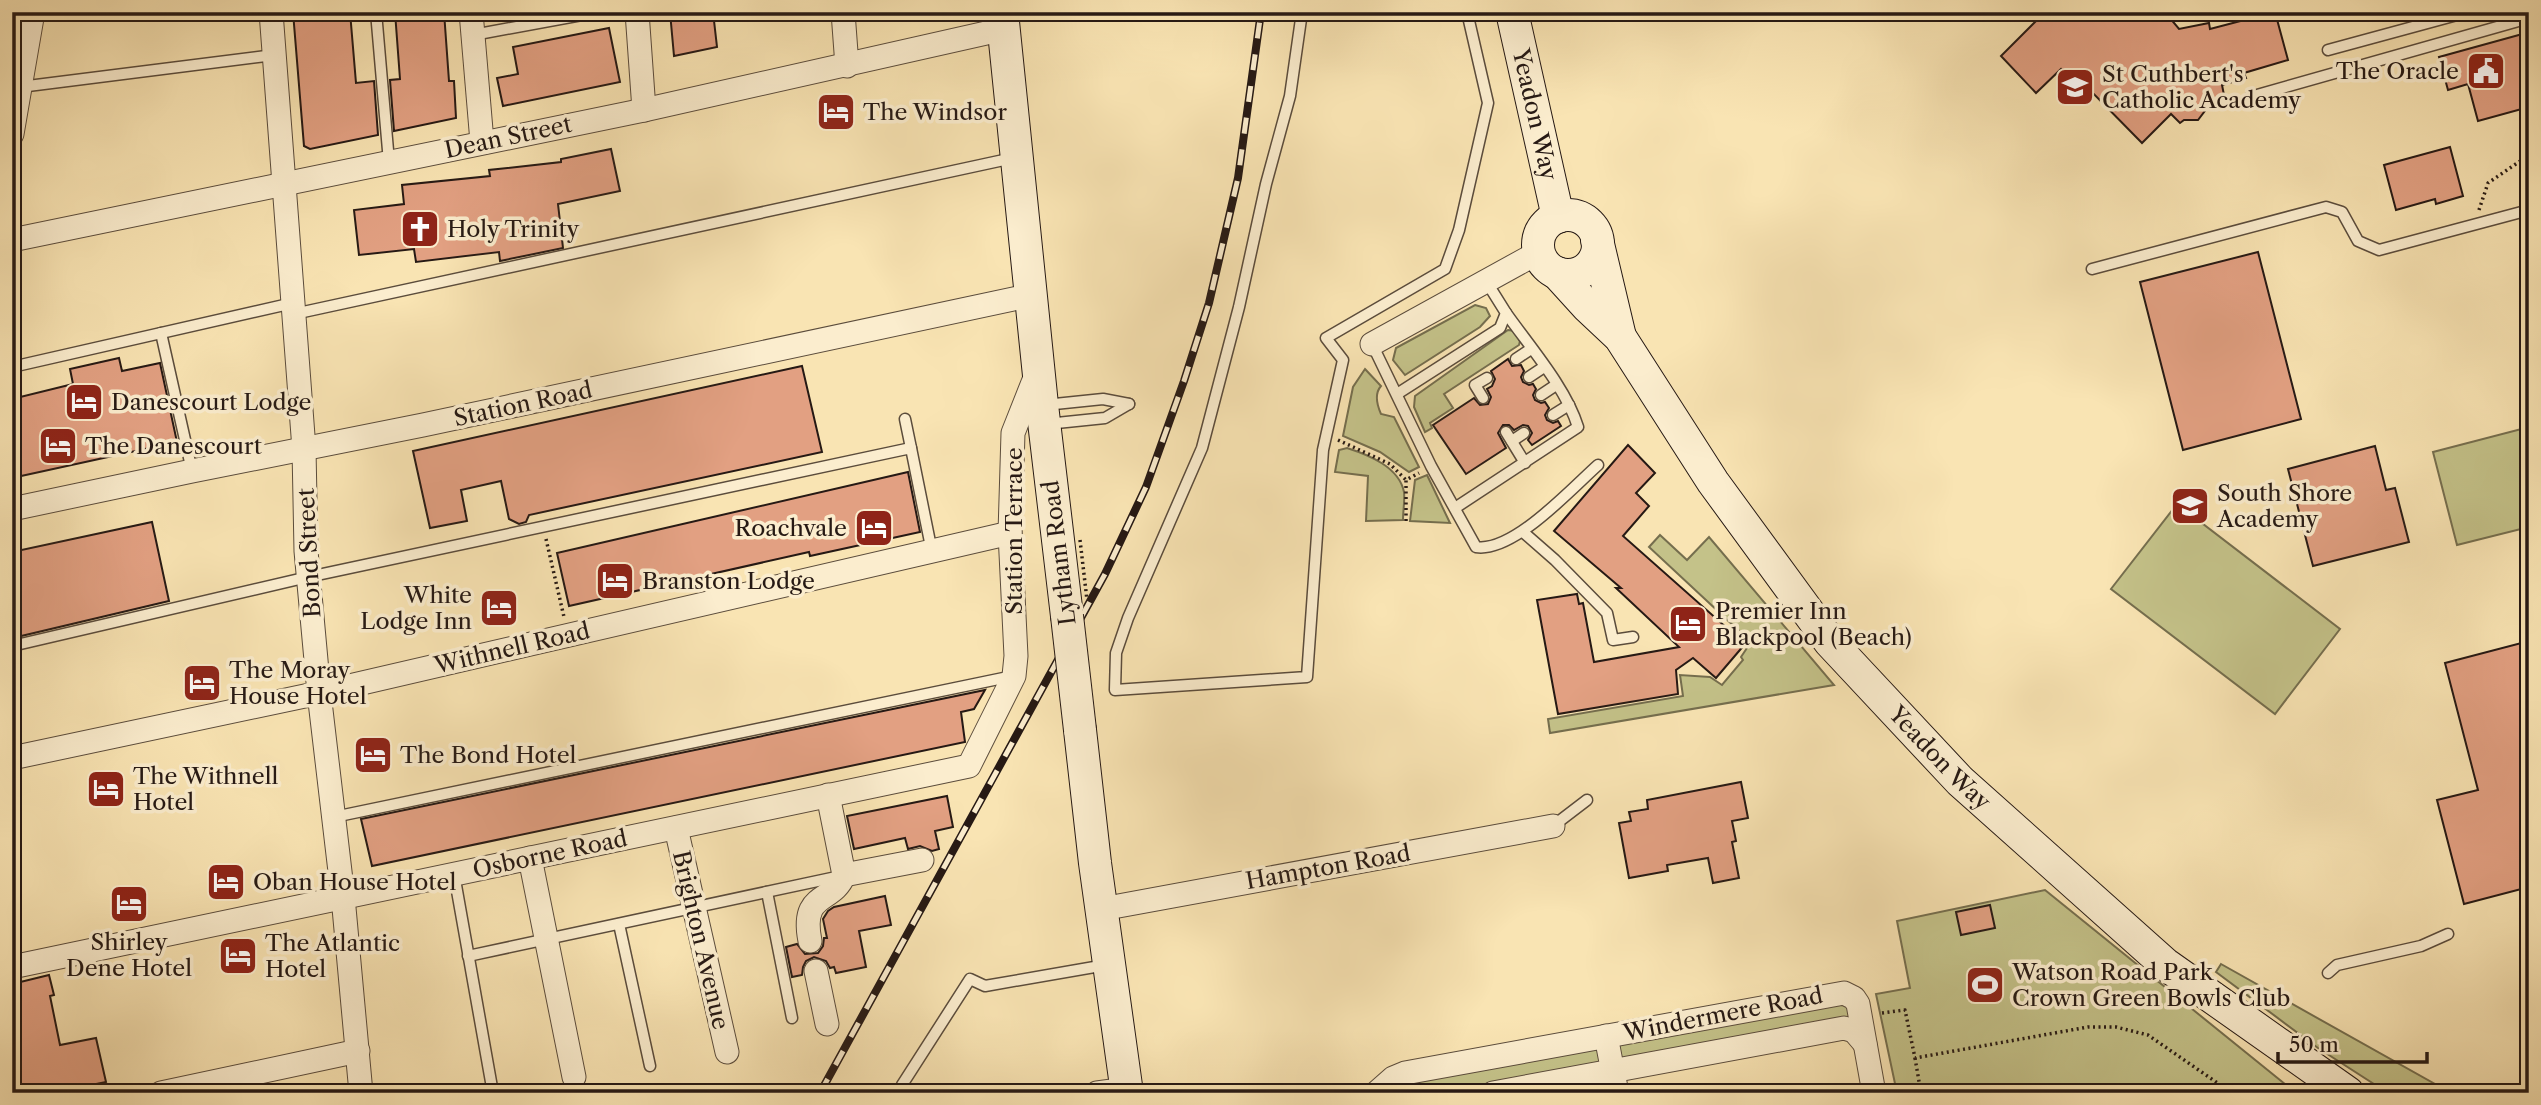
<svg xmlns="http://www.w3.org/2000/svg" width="2541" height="1105" font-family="'Libre Caslon Text',serif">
  <rect width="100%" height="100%" fill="#f9e4b3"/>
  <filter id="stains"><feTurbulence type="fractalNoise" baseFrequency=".00286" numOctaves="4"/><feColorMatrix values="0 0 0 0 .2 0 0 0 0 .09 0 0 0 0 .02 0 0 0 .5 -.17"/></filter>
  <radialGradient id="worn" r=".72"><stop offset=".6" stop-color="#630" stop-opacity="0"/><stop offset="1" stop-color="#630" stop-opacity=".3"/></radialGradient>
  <g fill="#c4c289" stroke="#756e4e" stroke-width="2">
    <polygon points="1475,305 1486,308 1490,316 1480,327 1405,375 1393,360 1396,348"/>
    <polygon points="1508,330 1515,331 1520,341 1519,345 1444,394 1453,408 1430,423 1432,428 1425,432 1414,407 1415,396"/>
    <path d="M 1365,369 L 1381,386 C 1374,394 1377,405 1381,414 L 1394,417 L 1419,467 L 1409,472 L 1380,452 L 1343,436 L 1353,387 Z"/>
    <polygon points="2529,427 2529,527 2457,545 2433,452"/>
    <path d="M 1347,448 C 1369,455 1399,467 1404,492 C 1405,500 1403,511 1403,520 L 1366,521 L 1368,476 L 1335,472 L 1339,450 Z"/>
    <polygon points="1427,475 1450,523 1410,521 1415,480"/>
    <polygon points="2177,504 2340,629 2275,714 2111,589"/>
    <polygon points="1660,535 1687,560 1709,537 1834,685 1550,733 1548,719 1683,696 1680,675 1710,677 1722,685 1743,660 1741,657 1751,642 1649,547"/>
    <polygon points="2045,890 2296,1093 1897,1093 1876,994 1910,988 1897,921"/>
    <polygon points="2221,964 2451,1093 2388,1093 2318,1048 2216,972"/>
    <polygon points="1844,993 1860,1036 1493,1093 1376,1093 1387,1083"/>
  </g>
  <g fill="#e2a082" stroke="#261914" stroke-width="2">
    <polygon points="293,12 350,12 356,83 374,81 378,135 310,149 304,146"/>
    <polygon points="395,12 444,12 449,81 454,81 456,118 394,131 390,80 400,79"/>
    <polygon points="670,12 713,12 717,47 674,56"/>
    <polygon points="2045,12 2165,12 2179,29 2209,23 2210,29 2275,12 2288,60 2244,73 2246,78 2222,85 2225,100 2211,103 2198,120 2184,120 2180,123 2171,114 2142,143 2086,86 2081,90 2061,69 2036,93 2001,56"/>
    <polygon points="609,28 620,82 503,106 497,78 518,74 513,47"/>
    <polygon points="2526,33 2529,45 2529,107 2478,121 2468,84 2448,90 2439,57"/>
    <polygon points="2450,147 2463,196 2436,204 2435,199 2396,210 2384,165"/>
    <polygon points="611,149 620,191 558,204 563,248 500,261 499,252 416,262 414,249 359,255 354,210 404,204 402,185 490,176 489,170 561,162 561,159"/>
    <polygon points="2258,252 2301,419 2183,450 2140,282"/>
    <polygon points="119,358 122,371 160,363 177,442 12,478 12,399 73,384 70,369"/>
    <polygon points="1508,359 1512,366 1521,365 1524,371 1521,377 1523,382 1529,385 1533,384 1536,389 1533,395 1535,400 1541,403 1545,402 1549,408 1545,415 1547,420 1553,423 1558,421 1561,426 1532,445 1528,440 1532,433 1528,426 1523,425 1514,430 1509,425 1503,425 1498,433 1506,448 1466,474 1433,425 1474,398 1480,405 1488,404 1491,397 1487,389 1492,386 1495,379 1491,371"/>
    <polygon points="802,366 822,452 529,515 526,522 519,524 509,519 501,481 461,490 467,521 430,528 413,451"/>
    <polygon points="1628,445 1655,473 1636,493 1649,506 1623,536 1745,644 1716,678 1693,658 1676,670 1678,694 1558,714 1537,600 1577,594 1579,604 1583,603 1594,662 1679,647 1616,588 1621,588 1554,531"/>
    <polygon points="2375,446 2386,490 2395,488 2409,542 2313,566 2288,469"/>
    <polygon points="908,472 920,532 810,556 809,552 569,606 557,553"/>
    <polygon points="152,522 169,601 17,637 12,616 12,552"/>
    <polygon points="2529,641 2529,887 2464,904 2437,800 2478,790 2445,663"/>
    <polygon points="985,690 974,709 961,712 965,742 372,866 361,819"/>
    <polygon points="1741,782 1748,818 1732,821 1736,841 1732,842 1739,878 1713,883 1708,858 1667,865 1668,871 1629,878 1619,823 1631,821 1629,812 1648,809 1647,800"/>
    <polygon points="947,796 953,827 935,831 939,849 932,851 920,846 908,849 905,838 854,849 847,816"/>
    <polygon points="885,896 891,925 859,931 866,967 836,973 834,967 830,968 826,961 814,957 806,961 803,967 802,975 792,977 786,947 797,944 805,954 818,953 823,946 824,938 827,938 823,919 828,911 834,907"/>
    <polygon points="1990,905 1995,928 1961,935 1956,912"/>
    <polygon points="49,975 54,995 50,996 60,1045 96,1038 106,1082 52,1093 12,1093 12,1059 19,1058 12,1024 12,984"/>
  </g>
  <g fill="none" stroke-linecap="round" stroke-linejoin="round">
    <g stroke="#5b4c3c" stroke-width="13">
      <g id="lane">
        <polyline points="376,12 389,162"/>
        <polyline points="1302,12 1290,96 1266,184 1239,307 1202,448 1128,618 1116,653 1115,690 1307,677 1323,450 1343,360 1326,338 1445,269 1459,230 1488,103 1467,12"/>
        <polyline points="115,13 115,12"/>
        <polyline points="473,35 598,12"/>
        <polyline points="2328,50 2468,12"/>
        <polyline points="20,87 274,55"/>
        <polyline points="2250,97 2529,18"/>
        <polyline points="2092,269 2326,207 2342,212 2358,241 2379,250 2529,210"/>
        <polyline points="294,314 1013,158"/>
        <polyline points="161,333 192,471"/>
        <path d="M 1372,344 L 1431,466 L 1476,547 C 1513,553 1571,489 1598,465"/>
        <polyline points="1516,359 1531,349"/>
        <polyline points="12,367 293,303"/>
        <polyline points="1529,377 1544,367"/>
        <polyline points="1397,394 1500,328 1506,313 1486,281"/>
        <polyline points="1541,395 1556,385"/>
        <polyline points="1483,398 1475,385 1487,378"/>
        <polyline points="1045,405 1103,399 1129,404"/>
        <polyline points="1553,415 1569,405"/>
        <polyline points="905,419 911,448"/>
        <polyline points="1047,424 1105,418 1129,404"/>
        <polyline points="1506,432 1525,463"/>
        <polyline points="1512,441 1524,433"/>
        <path d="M 1455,508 L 1578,427 C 1566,388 1530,347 1506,313"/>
        <polyline points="1523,532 1555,560 1607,613 1613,640 1633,637"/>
        <polyline points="12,646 308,577 911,448 932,552"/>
        <polyline points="334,817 1013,676"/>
        <polyline points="1553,826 1587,800"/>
        <polyline points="454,874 493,1093"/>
        <polyline points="767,892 792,1018"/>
        <polyline points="619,924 650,1066"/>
        <polyline points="468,956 841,876"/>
        <polyline points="2328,973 2337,965 2421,946 2448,934"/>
        <polyline points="902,1085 970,979 985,986 1106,965"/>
      </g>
    </g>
    <g stroke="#5b4c3c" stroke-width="25">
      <g id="street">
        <polyline points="271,12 304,449 306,551 319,693 343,897 361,1093"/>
        <polyline points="471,12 482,142"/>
        <polyline points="637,12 644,110"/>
        <polyline points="843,12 847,66"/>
        <polyline points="12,134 33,12"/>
        <polyline points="12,240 644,110 1004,29"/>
        <polyline points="1372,344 1539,252"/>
        <polyline points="12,509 192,471 423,425 1032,295"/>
        <polyline points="12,758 319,693 1010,533"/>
        <polyline points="676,828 727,1052"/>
        <polyline points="530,858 574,1077"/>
        <polyline points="844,875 922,860"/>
        <polyline points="1102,909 1553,826"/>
        <path d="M 810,941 C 800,891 833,904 844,875 L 828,795"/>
        <polyline points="12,967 969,766 1014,676 1016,656 1010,533 1013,433 1036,375"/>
        <polyline points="816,971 827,1024"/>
        <polyline points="1606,1036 1617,1093"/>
        <polyline points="161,1093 358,1051"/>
        <polyline points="1097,1093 1127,1089"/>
        <polyline points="1376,1093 1393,1078 1405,1073 1844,993 1854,998 1858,1004 1874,1093"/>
        <polyline points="1493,1093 1844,1028 1854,1031 1865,1044"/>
      </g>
    </g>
    <g stroke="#261914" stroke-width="34">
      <g id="secondary">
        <polyline points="1002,12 1042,405 1067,616"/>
        <path id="s1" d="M 1512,12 L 1558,217"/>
        <circle cx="1568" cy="245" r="30"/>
        <polyline points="1597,240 1620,337"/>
        <path id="s2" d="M 1557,273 L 1587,306 L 1620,337 L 1713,482 L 1830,642 L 1960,781 L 2165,964 L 2348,1093"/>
        <polyline points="1080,730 1095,863 1127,1093"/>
      </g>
    </g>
    <g stroke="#261914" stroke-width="3.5" stroke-dasharray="2 3.5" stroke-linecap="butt">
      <polyline points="2479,210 2488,183 2529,155"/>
      <polyline points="1338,440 1390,464 1406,480"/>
      <polyline points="1406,521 1406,480 1419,473"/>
      <polyline points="546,539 564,617"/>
      <polyline points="1882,1013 1905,1010 1915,1058 2088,1027 2116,1027 2148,1035 2232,1093"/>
      <polyline points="1915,1058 1921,1093"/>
    </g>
    <use href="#lane" stroke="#fbedce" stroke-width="10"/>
    <use href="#street" stroke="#fbedce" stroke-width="23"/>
    <use href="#secondary" stroke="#fbedce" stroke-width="32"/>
    <g stroke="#261914" stroke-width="8">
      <polyline id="rail" points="820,1093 1105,574 1146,487 1184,381 1209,303 1238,178 1261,12"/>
    </g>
    <use href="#rail" stroke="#fbedce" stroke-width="5" stroke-dasharray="16" stroke-linecap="butt"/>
    <g stroke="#261914" stroke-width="34" stroke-linecap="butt">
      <polyline id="secondary-bridge" points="1067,616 1080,730"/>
    </g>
    <polyline stroke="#261914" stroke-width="3.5" stroke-dasharray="2 3.5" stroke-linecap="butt" points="1080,540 1087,600"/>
    <use href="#secondary-bridge" stroke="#fbedce" stroke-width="32"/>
  </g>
  <defs>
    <g id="civic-square" transform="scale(2.0125)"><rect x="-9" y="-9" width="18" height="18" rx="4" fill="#8f2418" stroke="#fbedce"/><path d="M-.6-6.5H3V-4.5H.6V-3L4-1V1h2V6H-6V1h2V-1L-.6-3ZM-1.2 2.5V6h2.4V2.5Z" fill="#fff"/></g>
    <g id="school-square" transform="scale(2.0125)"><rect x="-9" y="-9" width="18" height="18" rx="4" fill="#8f2418" stroke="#fbedce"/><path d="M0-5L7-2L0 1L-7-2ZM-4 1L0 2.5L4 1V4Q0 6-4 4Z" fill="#fff"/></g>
    <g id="hotel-square" transform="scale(2.0125)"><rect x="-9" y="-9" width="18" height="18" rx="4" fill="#8f2418" stroke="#fbedce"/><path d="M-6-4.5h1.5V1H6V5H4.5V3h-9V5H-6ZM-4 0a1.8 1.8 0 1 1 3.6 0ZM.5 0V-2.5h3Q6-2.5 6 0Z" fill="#fff"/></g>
    <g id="church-square" transform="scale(2.0125)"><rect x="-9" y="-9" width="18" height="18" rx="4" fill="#8f2418" stroke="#fbedce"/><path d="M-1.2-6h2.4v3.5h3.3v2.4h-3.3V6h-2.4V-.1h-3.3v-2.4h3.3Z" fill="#fff"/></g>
    <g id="stadium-square" transform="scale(2.0125)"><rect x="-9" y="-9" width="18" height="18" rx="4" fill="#8f2418" stroke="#fbedce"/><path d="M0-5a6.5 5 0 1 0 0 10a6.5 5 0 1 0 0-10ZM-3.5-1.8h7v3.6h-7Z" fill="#fff"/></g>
  </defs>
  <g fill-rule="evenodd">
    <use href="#civic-square" x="2486" y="71"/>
    <use href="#school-square" x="2075" y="87"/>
    <use href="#hotel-square" x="836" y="112"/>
    <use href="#church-square" x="420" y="229"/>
    <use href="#hotel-square" x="84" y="402"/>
    <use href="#hotel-square" x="58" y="446"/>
    <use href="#school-square" x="2190" y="506"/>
    <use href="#hotel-square" x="874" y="528"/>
    <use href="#hotel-square" x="615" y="581"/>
    <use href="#hotel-square" x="499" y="608"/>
    <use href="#hotel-square" x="1688" y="624"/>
    <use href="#hotel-square" x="202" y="683"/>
    <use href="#hotel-square" x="373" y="755"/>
    <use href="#hotel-square" x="106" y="789"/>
    <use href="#hotel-square" x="226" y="882"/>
    <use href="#hotel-square" x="129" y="904"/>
    <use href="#hotel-square" x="238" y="956"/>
    <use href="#stadium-square" x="1985" y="985"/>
  </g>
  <g text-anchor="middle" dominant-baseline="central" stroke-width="7" stroke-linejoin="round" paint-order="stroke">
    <g font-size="23" fill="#261914" stroke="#fbedce" text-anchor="start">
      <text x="2459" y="71" text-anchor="end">The Oracle</text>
      <text x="2102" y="74">St Cuthbert's<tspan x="2102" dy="26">Catholic Academy</tspan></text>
      <text x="863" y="112">The Windsor</text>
      <text x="447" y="229">Holy Trinity</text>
      <text x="111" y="402">Danescourt Lodge</text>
      <text x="85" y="446">The Danescourt</text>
      <text x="2217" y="493">South Shore<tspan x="2217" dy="26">Academy</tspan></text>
      <text x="847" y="528" text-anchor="end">Roachvale</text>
      <text x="642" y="581">Branston Lodge</text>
      <text x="472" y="595" text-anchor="end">White<tspan x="472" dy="26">Lodge Inn</tspan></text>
      <text x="1715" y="611">Premier Inn<tspan x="1715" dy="26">Blackpool (Beach)</tspan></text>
      <text x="229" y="670">The Moray<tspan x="229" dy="26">House Hotel</tspan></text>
      <text x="400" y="755">The Bond Hotel</text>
      <text x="133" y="776">The Withnell<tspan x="133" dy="26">Hotel</tspan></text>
      <text x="253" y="882">Oban House Hotel</text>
      <text x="129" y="942" text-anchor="middle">Shirley<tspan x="129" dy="26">Dene Hotel</tspan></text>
      <text x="265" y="943">The Atlantic<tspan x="265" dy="26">Hotel</tspan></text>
      <text x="2012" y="972">Watson Road Park<tspan x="2012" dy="26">Crown Green Bowls Club</tspan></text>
    </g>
    <g font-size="23" fill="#261914" stroke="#fbedce">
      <text stroke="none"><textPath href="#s1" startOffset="105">Yeadon Way</textPath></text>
      <text transform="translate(508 137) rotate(-12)">Dean Street</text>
      <text transform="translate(523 404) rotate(-12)">Station Road</text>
      <text transform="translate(1014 531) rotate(-90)">Station Terrace</text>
      <text transform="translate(309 553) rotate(-93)">Bond Street</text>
      <text transform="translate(1059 553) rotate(-97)">Lytham Road</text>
      <text transform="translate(512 648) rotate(-13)">Withnell Road</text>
      <text stroke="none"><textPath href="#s2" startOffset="620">Yeadon Way</textPath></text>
      <text transform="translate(550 854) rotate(-12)">Osborne Road</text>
      <text transform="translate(1328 867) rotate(-10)">Hampton Road</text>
      <text transform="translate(701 940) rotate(77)">Brighton Avenue</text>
      <text transform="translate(1723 1014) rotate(-11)">Windermere Road</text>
    </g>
  </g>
  <rect width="2541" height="1105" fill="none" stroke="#f9e4b3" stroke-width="42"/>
  <rect x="14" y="14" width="2513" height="1077" fill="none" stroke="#261914" stroke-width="3.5"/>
  <rect x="21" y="21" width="2499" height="1063" fill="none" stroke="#261914" stroke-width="2"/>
  <path d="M2278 1052v10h149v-10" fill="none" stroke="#261914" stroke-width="3.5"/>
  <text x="2289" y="1052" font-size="21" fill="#261914" stroke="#fbedce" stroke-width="5" paint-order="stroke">50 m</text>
  <rect width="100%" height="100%" filter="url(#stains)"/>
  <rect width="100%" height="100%" fill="url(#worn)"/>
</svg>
